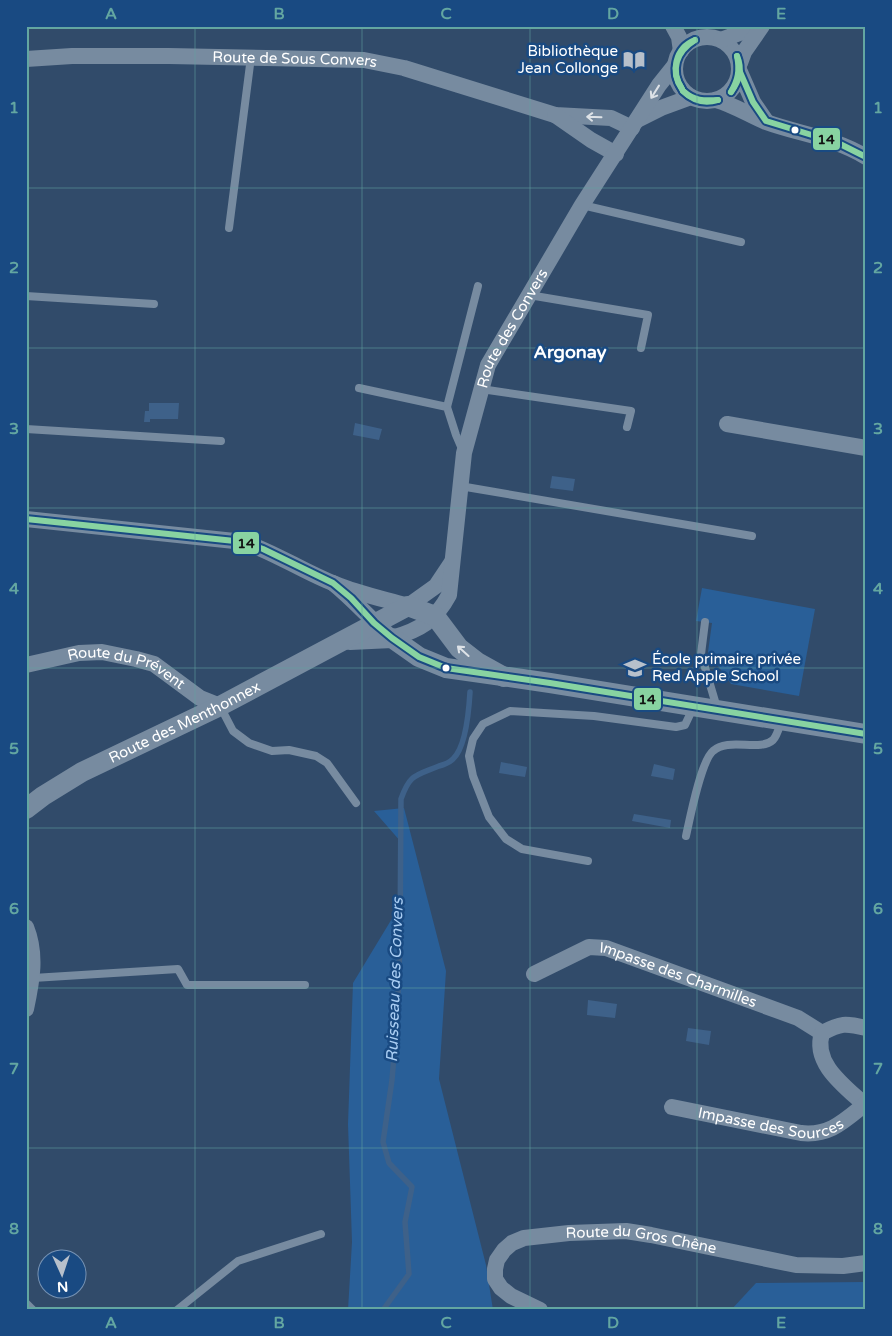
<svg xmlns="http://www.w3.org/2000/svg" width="892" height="1336" font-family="'Varela Round',sans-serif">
  <rect width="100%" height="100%" fill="#314b6a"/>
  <g fill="#295f98">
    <polygon points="702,588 815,609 799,696 731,684 708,652 712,623 696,621"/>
    <polygon points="404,808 446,971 439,1079 486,1265 493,1310 348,1310 352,1242 348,1124 353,983 399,907 401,842 374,811"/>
    <polygon points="866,1282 866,1310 731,1310 756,1283"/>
  </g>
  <g fill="#3e6189">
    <polygon points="149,403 179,403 178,419 150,419 150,422 144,422 145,411 149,411"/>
    <polygon points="355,423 382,429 379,440 353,435"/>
    <polygon points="552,476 575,479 573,491 550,488"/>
    <polygon points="501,762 527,767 525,777 499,773"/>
    <polygon points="654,764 675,769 673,780 651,776"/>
    <polygon points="634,814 671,820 670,828 632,821"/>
    <polygon points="588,1000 617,1004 615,1018 587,1015"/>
    <polygon points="688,1028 711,1031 709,1045 686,1041"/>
  </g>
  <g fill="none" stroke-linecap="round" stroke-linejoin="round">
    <path stroke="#3e6189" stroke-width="5.5" d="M 383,1310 L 409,1274 L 405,1222 L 412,1187 L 389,1163 L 383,1142 L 392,1080 L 397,1020 L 400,943 L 401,799 C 410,774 415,776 439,766 C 443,765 450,762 453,759 C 466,747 469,709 470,692"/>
    <g stroke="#778ba0" stroke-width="8">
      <polyline points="582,205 741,242"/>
      <polyline points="229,228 251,57"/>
      <polyline points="529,295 648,315 641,348"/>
      <polyline points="26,296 154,304"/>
      <polyline points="359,388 447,407 456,435 462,449"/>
      <polyline points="481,389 631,411 627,427"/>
      <polyline points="447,407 478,286"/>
      <polyline points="26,429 221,441"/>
      <polyline points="460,486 752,536"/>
      <polyline points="705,622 701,654 717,708"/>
      <polyline points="220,706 233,731 249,743 272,751 289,750 316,756 327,763 356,803"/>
      <path d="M 686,836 C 690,818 701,761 713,751 C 728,737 760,752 773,740 C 777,736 779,728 781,722"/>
      <polyline points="588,861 522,849 506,839 489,817 473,776 469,756 473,739 483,724 510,711 594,716 676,727 685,725 693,708"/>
      <polyline points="33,978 178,969 187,985 305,985"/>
      <polyline points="26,1303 33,1310"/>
      <polyline points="177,1310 238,1261 321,1234"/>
    </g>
    <g stroke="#778ba0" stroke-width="16">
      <polyline points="673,26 679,37 681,51"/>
      <circle cx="707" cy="69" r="32"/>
      <polyline points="721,40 758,26"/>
      <path id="s1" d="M 26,59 L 72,56 L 169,56 L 364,60 L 404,68 L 555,115 L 611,118 L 632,128"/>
      <polyline points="740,63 744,52 762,26"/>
      <polyline points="740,72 753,102 766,121"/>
      <path d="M 716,100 C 734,105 749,115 766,122 C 799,134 836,138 866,157"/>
      <polyline points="555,115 591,140 616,154"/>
      <polyline points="637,120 661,108 691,97"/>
      <polyline points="727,424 866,448"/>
      <path d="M 26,519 L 244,542 C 276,553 304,572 335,584 C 359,594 384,599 408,606 L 436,586 L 452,562"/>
      <path id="s2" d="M 333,583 C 354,600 371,620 392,638 C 420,630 435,621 449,595 L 464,453 L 488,365 L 582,205 L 659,85 L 675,65"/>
      <path id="s3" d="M 26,665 L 79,653 L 102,652 L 136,659 L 154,664 L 200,698 L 220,706"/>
      <path d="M 26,927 C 37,954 32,981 26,1009"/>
      <path id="s4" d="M 534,974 L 589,947 L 606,948 L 798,1018 L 822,1033"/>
      <path d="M 866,1028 C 845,1023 841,1023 822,1033 C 812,1064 846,1087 866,1106"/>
      <path id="s5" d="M 672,1107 L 801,1133 C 829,1136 843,1122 864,1105"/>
      <path id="s6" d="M 540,1310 L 511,1296 L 501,1288 L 495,1279 L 495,1269 L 497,1260 L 504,1250 L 512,1243 L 524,1238 L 569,1233 L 626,1231 L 651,1235 L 796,1265 L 843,1266 L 866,1263"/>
    </g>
    <g stroke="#778ba0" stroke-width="20">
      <polyline points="350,640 392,638 419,657 446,668 550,683 866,734"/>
      <path id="s7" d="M 26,809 L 43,796 L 82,772 L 220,706 L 408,606 L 435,616 L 459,648 L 477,662 L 504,677"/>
    </g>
    <g stroke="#194a82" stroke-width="10">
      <g id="bus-1">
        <polyline points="740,72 753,102 766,121 838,143 866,157"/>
        <path d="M 682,89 C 670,72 675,48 695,40"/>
        <path d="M 682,89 C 670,70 676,52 695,40"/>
        <path d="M 683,91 C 694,101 704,101 718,100"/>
        <path d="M 683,91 C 693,101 705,104 718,100"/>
        <path d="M 731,92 C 738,80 740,71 737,56"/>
        <path d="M 731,92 C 739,81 743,70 737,56"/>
        <polyline points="26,519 244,542 263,549 333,583 351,598 374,623 392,638 419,657 446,668 550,683 866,734"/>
      </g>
    </g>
    <use href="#bus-1" stroke="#88d3a1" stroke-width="6"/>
  </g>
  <defs><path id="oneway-shaft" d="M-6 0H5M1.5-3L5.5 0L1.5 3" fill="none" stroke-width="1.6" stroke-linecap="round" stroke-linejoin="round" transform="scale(1.25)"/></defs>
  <g stroke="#dde2e7">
    <use href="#oneway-shaft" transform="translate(655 92) rotate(122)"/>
    <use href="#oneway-shaft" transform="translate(594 117) rotate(-178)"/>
    <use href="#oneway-shaft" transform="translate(463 651) rotate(-138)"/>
  </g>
  <path fill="none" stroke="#63a6a1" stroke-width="1" stroke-opacity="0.55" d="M 195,26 L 195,1310M 362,26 L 362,1310M 530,26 L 530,1310M 697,26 L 697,1310M 26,188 L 866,188M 26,348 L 866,348M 26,508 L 866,508M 26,668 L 866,668M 26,828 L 866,828M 26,988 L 866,988M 26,1148 L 866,1148"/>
  <defs>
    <g id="library-bare" transform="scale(1.725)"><path d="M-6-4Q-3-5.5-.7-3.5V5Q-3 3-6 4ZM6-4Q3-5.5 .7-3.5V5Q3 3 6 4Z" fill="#b7c0cb" stroke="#194a82" stroke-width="2.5" paint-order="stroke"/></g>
    <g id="school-bare" transform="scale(1.725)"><path d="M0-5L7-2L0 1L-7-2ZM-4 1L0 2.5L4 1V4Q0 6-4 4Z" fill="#b7c0cb" stroke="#194a82" stroke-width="2.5" paint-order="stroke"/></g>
  </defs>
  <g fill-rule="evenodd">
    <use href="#library-bare" x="634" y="60"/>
    <use href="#school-bare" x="635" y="668"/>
  </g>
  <g fill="#fff" stroke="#194a82" stroke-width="2">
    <circle cx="795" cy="130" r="4.5"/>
    <circle cx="446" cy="668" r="4.5"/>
  </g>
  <g text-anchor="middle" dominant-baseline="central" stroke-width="5" stroke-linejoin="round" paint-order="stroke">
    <g font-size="15" fill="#fff" stroke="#194a82" text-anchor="end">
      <text x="618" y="51">Bibliothèque<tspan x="618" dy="17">Jean Collonge</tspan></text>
      <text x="652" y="659" text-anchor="start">École primaire privée<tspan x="652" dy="17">Red Apple School</tspan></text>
    </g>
    <g font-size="15" fill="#fff" stroke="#194a82">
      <text stroke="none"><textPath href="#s1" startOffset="269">Route de Sous Convers</textPath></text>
      <text stroke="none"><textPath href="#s2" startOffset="432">Route des Convers</textPath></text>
      <text stroke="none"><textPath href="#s3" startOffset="105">Route du Prévent</textPath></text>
      <text stroke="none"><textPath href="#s7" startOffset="181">Route des Menthonnex</textPath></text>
      <text stroke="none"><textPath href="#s4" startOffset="155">Impasse des Charmilles</textPath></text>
      <text stroke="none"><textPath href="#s5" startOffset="101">Impasse des Sources</textPath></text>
      <text stroke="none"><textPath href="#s6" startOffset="229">Route du Gros Chêne</textPath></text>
    </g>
    <g font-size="16" font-style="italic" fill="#a9cdf3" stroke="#194a82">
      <text transform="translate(395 980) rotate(-88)">Ruisseau des Convers</text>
    </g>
    <g font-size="18" font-weight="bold" fill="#fff" stroke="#194a82">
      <text x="570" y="352">Argonay</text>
    </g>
  </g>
  <g stroke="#194a82" stroke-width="2">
    <rect x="812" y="127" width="29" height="24" rx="5" fill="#88d3a1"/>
    <rect x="232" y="531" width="28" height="24" rx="5" fill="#88d3a1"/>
    <rect x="633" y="687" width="29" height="24" rx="5" fill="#88d3a1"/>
  </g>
  <g font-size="14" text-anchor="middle" font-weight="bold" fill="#111">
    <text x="826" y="144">14</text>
    <text x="246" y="548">14</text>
    <text x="647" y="704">14</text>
  </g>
  <rect width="892" height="1336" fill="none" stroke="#194a82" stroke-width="55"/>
  <g transform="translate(62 1274) rotate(177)"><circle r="24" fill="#194a82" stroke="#7592b4"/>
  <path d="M0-4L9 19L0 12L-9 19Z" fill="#b7c0cb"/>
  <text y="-8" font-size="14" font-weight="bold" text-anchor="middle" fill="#ffffff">N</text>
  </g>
  <rect x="28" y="28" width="836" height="1280" fill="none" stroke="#63a6a1" stroke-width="2"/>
  <g font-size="16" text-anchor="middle" font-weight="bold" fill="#63a6a1">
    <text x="111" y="19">A</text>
    <text x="279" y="19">B</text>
    <text x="446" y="19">C</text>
    <text x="613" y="19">D</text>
    <text x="781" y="19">E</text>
    <text x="14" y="113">1</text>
    <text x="878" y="113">1</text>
    <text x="14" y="273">2</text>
    <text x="878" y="273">2</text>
    <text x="14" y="434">3</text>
    <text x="878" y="434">3</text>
    <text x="14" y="594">4</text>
    <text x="878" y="594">4</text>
    <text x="14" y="754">5</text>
    <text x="878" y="754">5</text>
    <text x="14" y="914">6</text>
    <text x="878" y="914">6</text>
    <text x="14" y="1074">7</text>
    <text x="878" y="1074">7</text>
    <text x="14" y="1234">8</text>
    <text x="878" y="1234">8</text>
    <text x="111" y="1328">A</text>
    <text x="279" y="1328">B</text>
    <text x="446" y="1328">C</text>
    <text x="613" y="1328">D</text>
    <text x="781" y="1328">E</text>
  </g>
</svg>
